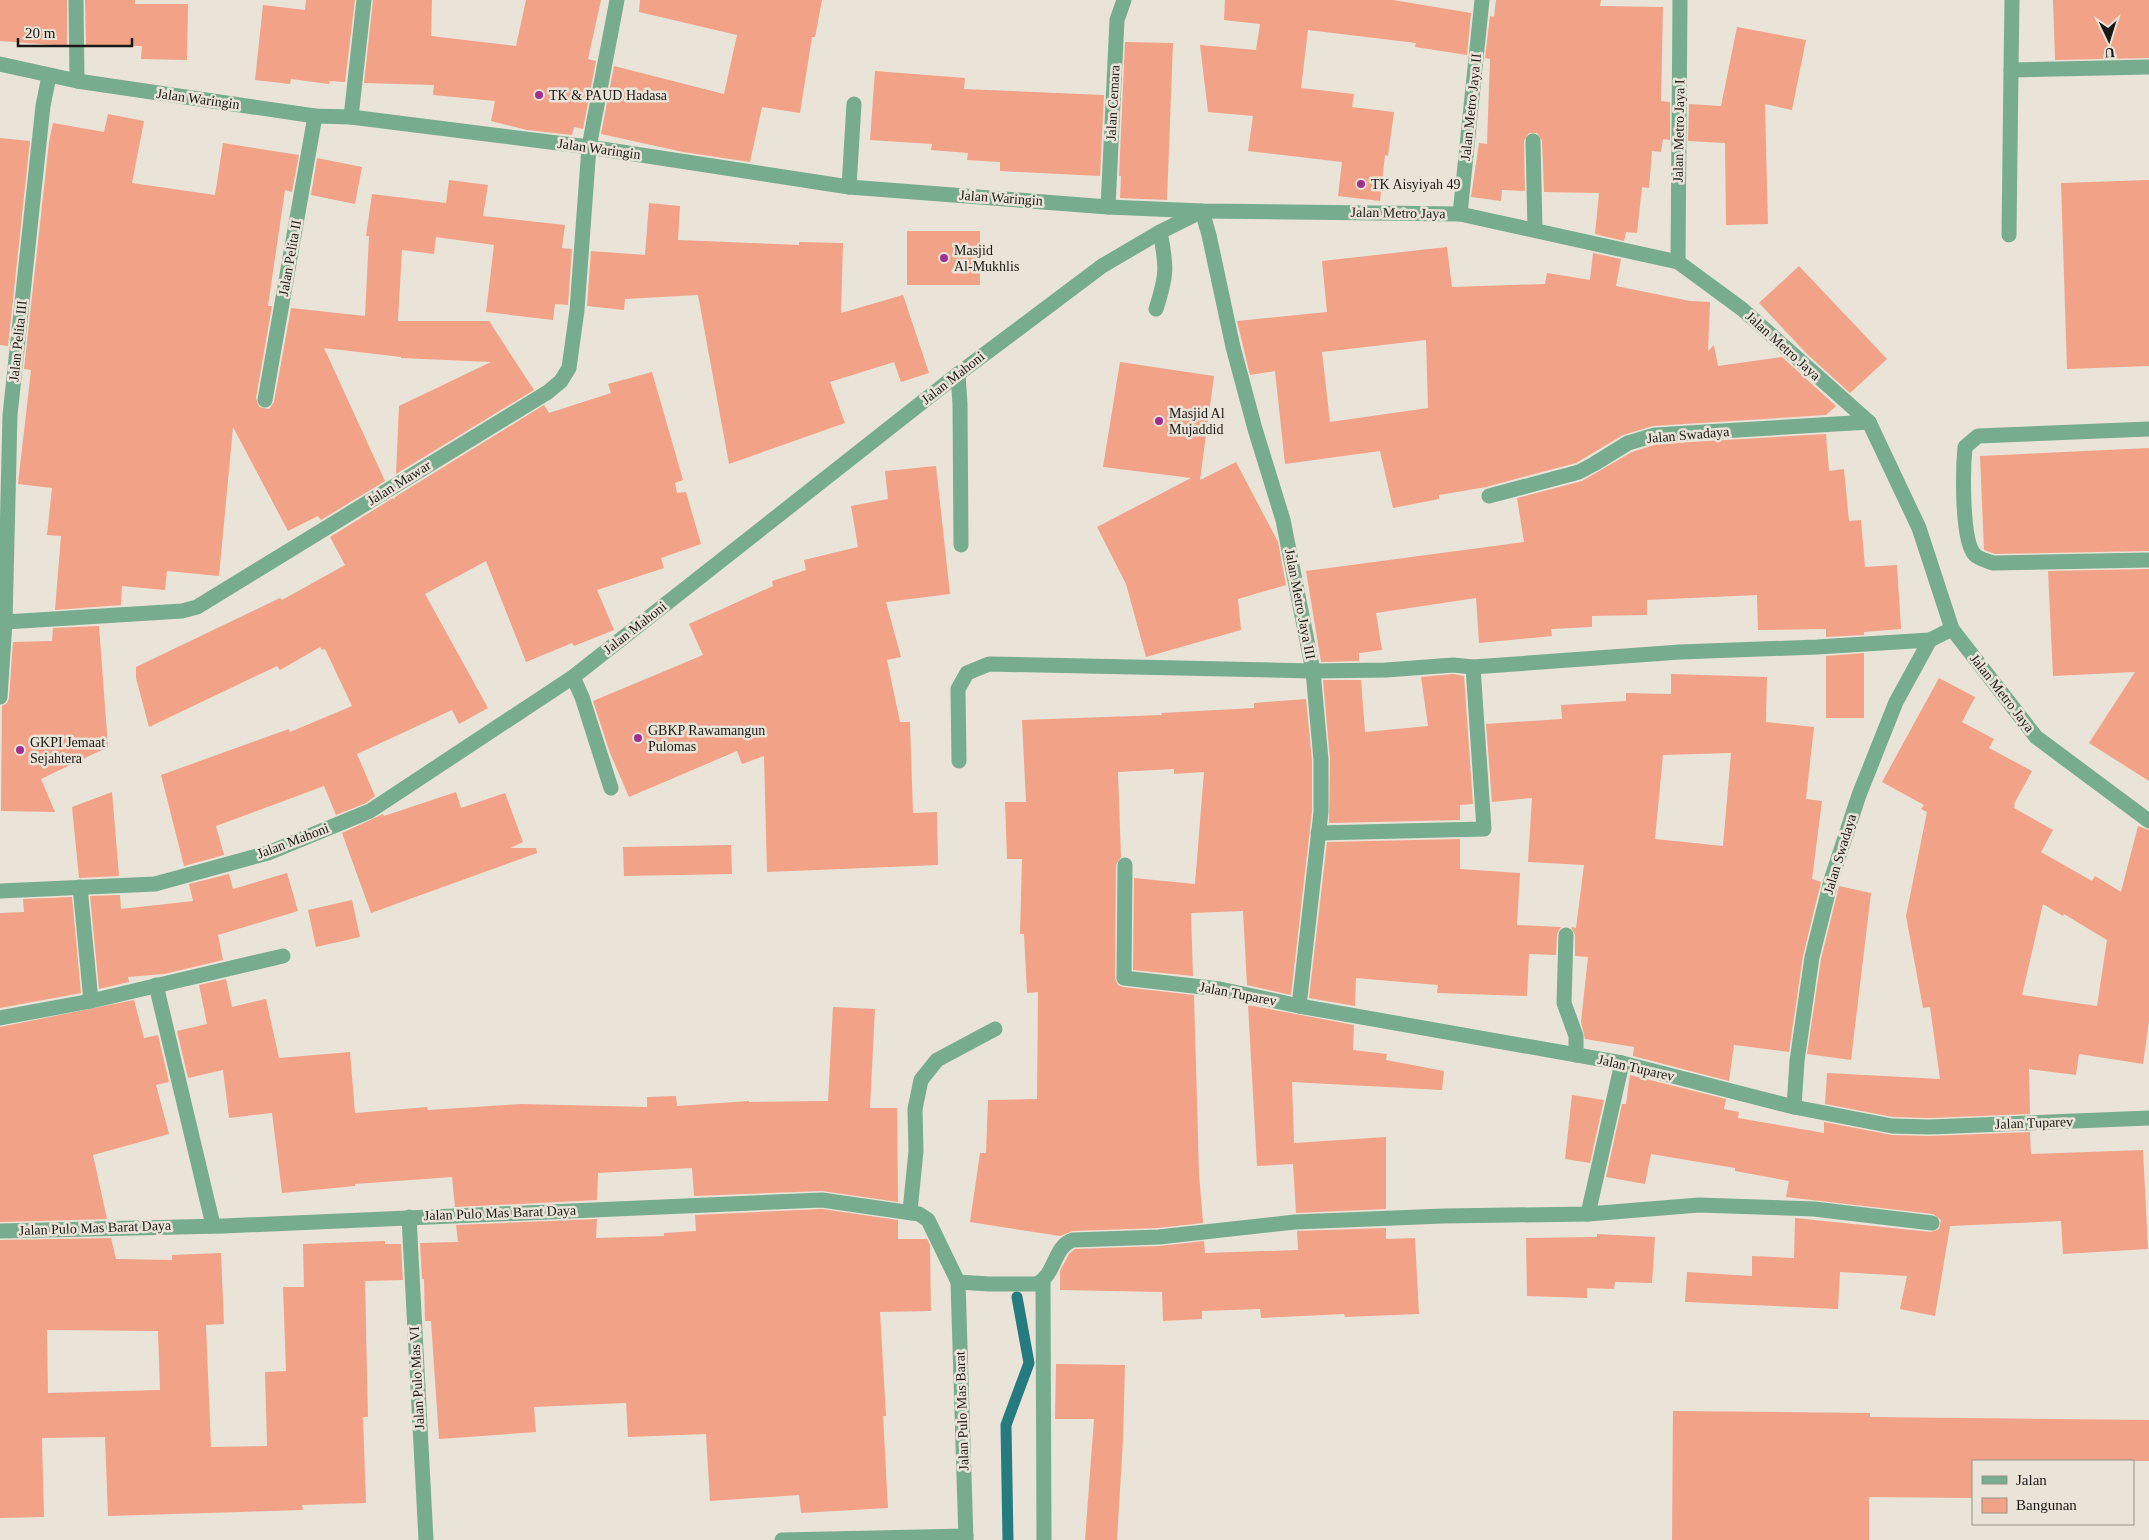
<svg xmlns="http://www.w3.org/2000/svg" width="2149" height="1540" font-family="Georgia,serif">
  <rect width="100%" height="100%" fill="#eae3d8"/>
  <g fill="none" stroke-linecap="round" stroke-linejoin="round">
    <polyline stroke="#257b80" stroke-width="11" points="1008,1540 1006,1425 1029,1363 1017,1297"/>
  </g>
  <g fill="#f2a287" fill-rule="evenodd">
    <polygon points="0,0 67,0 67,46 0,41"/>
    <polygon points="85,0 135,0 135,4 188,4 187,60 141,59 142,46 86,46"/>
    <polygon points="306,0 355,0 345,82 330,81 329,84 291,79 290,84 255,80 263,5 305,10"/>
    <polygon points="373,0 432,0 431,36 516,46 526,0 601,0 588,59 596,61 583,129 574,127 572,135 527,130 491,121 495,101 433,95 434,85 364,83"/>
    <polygon points="640,0 822,0 815,37 812,37 800,113 762,107 750,162 683,152 601,134 614,66 724,94 737,35 639,12"/>
    <polygon points="1225,0 1393,0 1471,13 1467,55 1415,47 1416,43 1308,30 1301,88 1354,94 1352,107 1394,112 1388,156 1385,155 1380,201 1338,196 1342,162 1248,151 1253,116 1208,112 1200,45 1256,50 1260,24 1224,20"/>
    <polygon points="1496,0 1601,0 1600,6 1663,7 1661,101 1670,102 1670,140 1663,139 1661,152 1652,151 1649,188 1642,187 1637,233 1626,232 1624,241 1595,234 1599,193 1544,192 1542,141 1537,133 1529,133 1524,141 1525,191 1502,190 1501,201 1471,197 1479,143 1487,144 1490,59 1485,58 1490,16 1494,17"/>
    <polygon points="2053,0 2149,0 2149,58 2055,60"/>
    <polygon points="1737,27 1806,40 1792,110 1765,104 1768,224 1726,225 1725,143 1688,141 1689,104 1721,106"/>
    <polygon points="1125,42 1173,43 1167,200 1120,198 1121,176 1119,176"/>
    <polygon points="875,71 965,78 964,89 1104,95 1100,176 1000,171 1000,162 967,160 968,153 931,150 932,144 870,140"/>
    <polygon points="108,114 144,121 132,183 215,195 223,143 299,155 292,192 285,190 268,306 272,306 256,398 259,407 269,409 274,402 291,308 365,316 369,236 366,236 372,194 446,203 449,180 488,185 483,216 565,225 562,248 572,249 568,305 555,304 553,320 486,312 494,245 436,237 434,254 402,250 398,321 489,321 534,390 396,474 399,406 491,362 401,358 401,357 324,348 385,481 321,520 318,516 288,531 233,427 219,576 167,571 165,590 122,586 121,605 55,610 61,536 47,535 52,488 18,484 31,370 24,369 49,142 53,123 104,132"/>
    <polygon points="0,138 30,141 8,346 0,345"/>
    <polygon points="317,158 362,167 355,204 311,195"/>
    <polygon points="2149,180 2149,366 2067,369 2061,183"/>
    <polygon points="649,203 680,206 678,240 799,245 799,242 843,243 841,313 903,295 929,373 901,382 894,362 830,382 845,423 729,464 698,295 625,299 624,310 587,306 591,251 645,255"/>
    <rect x="907" y="231" width="73" height="54"/>
    <path d="M 1447,247 L 1452,287 L 1545,284 L 1547,273 L 1590,280 L 1593,253 L 1621,259 L 1616,286 L 1690,301 L 1710,302 L 1708,351 L 1714,345 L 1718,366 L 1782,357 L 1836,406 L 1826,415 L 1653,426 L 1623,435 L 1576,463 L 1486,487 L 1439,495 L 1439,499 L 1393,508 L 1380,451 L 1285,464 L 1275,371 L 1250,375 L 1237,321 L 1327,312 L 1322,261 ZM 1426,340 L 1428,408 L 1330,422 L 1322,352 Z"/>
    <polygon points="1799,266 1887,359 1850,393 1807,354 1759,303"/>
    <polygon points="1120,362 1214,376 1200,480 1236,462 1278,542 1286,585 1238,599 1241,630 1146,657 1126,584 1097,527 1191,478 1103,467"/>
    <polygon points="652,372 683,480 675,483 677,493 686,492 701,544 661,558 664,568 597,590 614,630 574,646 572,643 526,662 486,561 425,594 488,708 459,724 452,710 357,754 375,796 366,803 336,815 324,786 216,826 224,855 184,866 161,775 289,729 290,732 352,706 325,649 322,650 320,647 280,670 277,666 149,727 136,678 136,667 280,598 282,600 345,565 330,537 393,498 394,500 395,497 544,405 549,413 611,393 608,384"/>
    <polygon points="1826,434 1829,471 1844,469 1849,521 1861,520 1865,567 1897,565 1901,629 1864,632 1864,635 1826,637 1826,629 1758,630 1757,595 1647,600 1647,615 1592,616 1592,627 1551,629 1552,636 1479,643 1476,598 1376,613 1382,650 1359,653 1359,661 1321,662 1306,571 1524,542 1517,498 1582,481 1632,452 1657,444"/>
    <polygon points="2149,448 2149,551 1995,554 1984,550 1980,456"/>
    <polygon points="936,466 950,594 886,602 901,657 887,660 900,722 910,722 913,813 937,812 938,865 767,872 764,756 742,764 737,751 629,797 610,753 593,701 703,655 689,624 773,586 772,581 806,570 804,560 858,547 851,506 888,499 885,471"/>
    <polygon points="2149,569 2149,781 2089,743 2135,672 2053,676 2048,571"/>
    <polygon points="99,626 108,747 41,779 55,812 1,811 2,706 7,703 9,698 13,642 52,641 53,628"/>
    <polygon points="1864,653 1864,718 1826,718 1826,656"/>
    <polygon points="1453,674 1464,676 1473,804 1460,805 1460,820 1329,823 1330,760 1323,680 1361,680 1365,732 1428,726 1421,677"/>
    <path d="M 1671,674 L 1767,677 L 1766,722 L 1814,727 L 1806,799 L 1822,801 L 1812,879 L 1821,882 L 1803,956 L 1789,1052 L 1734,1045 L 1729,1081 L 1633,1056 L 1634,1047 L 1585,1039 L 1581,1022 L 1588,957 L 1575,956 L 1575,935 L 1571,927 L 1576,928 L 1584,865 L 1528,862 L 1532,798 L 1492,802 L 1486,724 L 1562,719 L 1561,705 L 1626,701 L 1626,693 L 1671,694 ZM 1731,753 L 1723,846 L 1655,839 L 1663,755 Z"/>
    <path d="M 1939,678 L 1975,697 L 1962,722 L 1994,739 L 1989,748 L 2032,771 L 2014,804 L 2015,805 L 2014,808 L 2053,830 L 2041,852 L 2092,881 L 2095,876 L 2121,892 L 2138,826 L 2149,830 L 2149,1021 L 2143,1064 L 2079,1054 L 2076,1075 L 2029,1069 L 2030,1114 L 1930,1118 L 1893,1117 L 1825,1104 L 1827,1073 L 1940,1079 L 1930,1007 L 1923,1008 L 1906,916 L 1927,812 L 1921,809 L 1924,805 L 1882,782 ZM 2043,904 L 2063,916 L 2064,914 L 2107,940 L 2097,1006 L 2022,995 Z"/>
    <polygon points="1306,699 1312,760 1312,811 1291,995 1247,985 1243,911 1191,913 1193,976 1133,970 1134,878 1195,884 1204,772 1174,774 1174,769 1118,772 1121,857 1116,865 1115,978 1118,985 1123,987 1194,995 1199,1173 1203,1223 1158,1228 1073,1231 1060,1236 970,1222 980,1153 986,1153 988,1100 1037,1099 1038,992 1027,993 1024,934 1020,934 1022,859 1007,859 1005,802 1026,802 1022,720 1162,715 1161,713 1254,708 1254,703"/>
    <polygon points="112,792 119,876 79,878 72,807"/>
    <polygon points="456,792 461,808 505,793 523,842 510,848 536,848 537,853 371,913 342,833 383,814 384,816"/>
    <polygon points="1460,839 1460,869 1520,873 1517,925 1561,927 1557,934 1556,955 1529,954 1527,996 1437,993 1438,985 1356,978 1355,1006 1309,998 1327,842"/>
    <polygon points="731,845 732,874 624,876 623,847"/>
    <polygon points="287,873 298,911 218,935 223,960 164,974 128,977 129,982 99,989 90,896 120,895 121,909 193,901 189,884 229,874 233,889"/>
    <polygon points="1839,886 1871,893 1851,1060 1807,1054 1821,959"/>
    <polygon points="72,897 81,993 0,1008 0,913 24,912 23,899"/>
    <polygon points="352,900 360,937 316,947 308,910"/>
    <polygon points="226,979 232,1007 266,999 279,1058 350,1052 355,1113 427,1107 428,1110 521,1104 647,1107 647,1097 676,1096 677,1106 749,1101 749,1102 828,1101 833,1007 875,1009 870,1108 897,1108 898,1202 822,1191 694,1196 692,1168 598,1173 597,1200 455,1207 452,1177 355,1184 355,1186 282,1193 272,1113 229,1118 223,1070 188,1078 177,1031 207,1024 199,985"/>
    <polygon points="134,1000 144,1038 158,1035 169,1082 156,1085 169,1134 93,1155 107,1219 0,1222 0,1027"/>
    <polygon points="1248,1005 1354,1025 1353,1050 1387,1054 1386,1060 1444,1071 1442,1090 1292,1082 1294,1143 1386,1137 1386,1209 1296,1213 1293,1164 1257,1166"/>
    <polygon points="1630,1075 1726,1099 1724,1109 1739,1112 1738,1118 1824,1133 1824,1122 1892,1135 1930,1136 2030,1132 2031,1154 2143,1150 2148,1249 2063,1254 2061,1221 1950,1226 1935,1316 1900,1309 1907,1276 1840,1272 1838,1309 1685,1302 1687,1272 1752,1276 1752,1256 1794,1258 1795,1218 1931,1232 1939,1229 1941,1220 1933,1214 1786,1197 1789,1181 1735,1171 1735,1168 1651,1154 1645,1184 1606,1177 1622,1104 1626,1104"/>
    <polygon points="1572,1095 1604,1100 1590,1163 1565,1159"/>
    <polygon points="822,1209 898,1220 898,1239 927,1239 930,1245 931,1311 880,1312 886,1416 883,1416 888,1508 801,1513 799,1495 710,1501 706,1434 628,1437 626,1403 534,1407 536,1432 439,1439 431,1321 425,1321 424,1279 422,1279 420,1243 458,1242 456,1225 597,1219 596,1238 664,1236 664,1233 696,1231 695,1215"/>
    <polygon points="1386,1228 1386,1239 1415,1238 1419,1314 1345,1317 1344,1314 1261,1318 1260,1309 1202,1311 1202,1319 1163,1321 1162,1292 1060,1290 1060,1271 1069,1254 1075,1249 1159,1246 1204,1241 1205,1253 1298,1250 1297,1231"/>
    <polygon points="1597,1234 1655,1237 1652,1283 1615,1282 1614,1289 1587,1288 1587,1298 1527,1296 1526,1238 1597,1237"/>
    <path d="M 111,1238 L 116,1259 L 172,1260 L 172,1255 L 221,1253 L 224,1324 L 206,1325 L 211,1447 L 267,1446 L 265,1372 L 286,1371 L 283,1287 L 304,1287 L 303,1244 L 385,1241 L 385,1244 L 401,1244 L 403,1280 L 365,1281 L 368,1417 L 363,1417 L 366,1503 L 302,1505 L 303,1510 L 108,1516 L 105,1437 L 42,1438 L 44,1517 L 0,1518 L 0,1240 ZM 47,1330 L 158,1331 L 160,1390 L 48,1393 Z"/>
    <polygon points="1056,1364 1125,1365 1123,1440 1117,1540 1085,1540 1094,1419 1055,1419"/>
    <polygon points="1673,1411 1870,1413 1870,1417 2149,1420 2149,1461 1973,1461 1973,1498 1869,1497 1869,1540 1672,1540"/>
  </g>
  <g fill="none" stroke-linecap="round" stroke-linejoin="round">
    <g stroke="#77ad8e" stroke-width="15">
      <polyline points="76,0 77,81"/>
      <polyline points="2012,0 2011,70 2149,67"/>
      <polyline points="0,64 77,81 315,116 351,117 589,147 849,187 1108,207 1202,211 1460,214 1678,262 1742,309 1869,422 1919,528 1952,629 2036,737 2149,821"/>
      <polyline points="351,117 364,0"/>
      <polyline points="1533,141 1535,230"/>
      <polyline points="849,187 854,104"/>
      <polyline points="1108,207 1117,20 1124,0"/>
      <polyline points="1202,211 1209,235 1233,347 1255,429 1283,520 1313,671 1321,760 1321,812 1299,1006"/>
      <polyline points="1460,214 1482,0"/>
      <polyline points="2009,235 2011,70"/>
      <polyline points="1678,262 1680,0"/>
      <path d="M 1156,309 C 1167,275 1167,267 1160,232"/>
      <polyline points="958,374 960,404 961,545"/>
      <polyline points="265,400 315,116"/>
      <path d="M 2149,429 L 1978,436 L 1965,447 C 1963,468 1961,541 1975,555 C 1979,559 1988,561 1993,563 L 2149,560"/>
      <polyline points="1489,496 1579,472 1594,464 1628,443 1655,435 1869,422"/>
      <polyline points="5,622 182,611 197,607 548,392 561,381 569,368 577,310 589,147 617,0"/>
      <polyline points="573,677 582,697 611,788"/>
      <polyline points="0,697 5,622 10,415 43,106 49,76"/>
      <polyline points="959,761 958,689 967,673 989,664 1313,671 1386,670 1453,665 1473,667 1680,652 1817,647 1930,640"/>
      <polyline points="1318,833 1484,829 1473,667"/>
      <polyline points="1125,865 1124,978 1220,989 1299,1006 1622,1063 1794,1107 1892,1126 1930,1127 2149,1118"/>
      <polyline points="80,887 91,1001"/>
      <polyline points="0,891 155,884 268,853 370,811 573,677 958,374 1102,266 1160,232 1200,212"/>
      <polyline points="1566,935 1564,1003 1576,1036 1576,1055"/>
      <polyline points="156,985 213,1225"/>
      <polyline points="0,1018 91,1001 283,956"/>
      <polyline points="1794,1107 1797,1061 1812,957 1832,877 1859,795 1896,702 1930,640 1952,629"/>
      <polyline points="910,1211 916,1151 915,1109 921,1080 937,1060 995,1029"/>
      <polyline points="1588,1214 1622,1063"/>
      <polyline points="409,1217 426,1540"/>
      <polyline points="0,1231 224,1226 822,1200 919,1214 928,1220 958,1282 966,1540"/>
      <polyline points="1043,1281 1044,1540"/>
      <path d="M 958,1282 L 989,1284 L 1036,1284 C 1056,1276 1053,1246 1073,1240 L 1159,1237 L 1295,1222 L 1443,1216 L 1588,1214 L 1699,1205 L 1814,1209 L 1932,1223"/>
      <polyline points="782,1540 966,1536"/>
    </g>
  </g>
  <g fill="#9e3190" stroke="#eae3d8" stroke-width="2">
    <circle cx="539" cy="95" r="5"/>
    <circle cx="1361" cy="184" r="5"/>
    <circle cx="944" cy="258" r="5"/>
    <circle cx="1159" cy="421" r="5"/>
    <circle cx="638" cy="738" r="5"/>
    <circle cx="20" cy="750" r="5"/>
  </g>
  <g text-anchor="middle" dominant-baseline="central" stroke-width="5" stroke-linejoin="round" paint-order="stroke">
    <g font-size="14" fill="#1b1915" stroke="#eae3d8" text-anchor="start">
      <text x="549" y="95">TK &amp; PAUD Hadasa</text>
      <text x="1371" y="184">TK Aisyiyah 49</text>
      <text x="954" y="250">Masjid<tspan x="954" dy="16">Al-Mukhlis</tspan></text>
      <text x="1169" y="413">Masjid Al<tspan x="1169" dy="16">Mujaddid</tspan></text>
      <text x="648" y="730">GBKP Rawamangun<tspan x="648" dy="16">Pulomas</tspan></text>
      <text x="30" y="742">GKPI Jemaat<tspan x="30" dy="16">Sejahtera</tspan></text>
    </g>
    <g font-size="14" fill="#1b1915" stroke="#eae3d8">
      <text transform="translate(198 99) rotate(8)">Jalan Waringin</text>
      <text transform="translate(1113 103) rotate(-87)">Jalan Cemara</text>
      <text transform="translate(1471 107) rotate(-84)">Jalan Metro Jaya II</text>
      <text transform="translate(1679 131) rotate(-89)">Jalan Metro Jaya I</text>
      <text transform="translate(599 149) rotate(8)">Jalan Waringin</text>
      <text transform="translate(1001 198) rotate(4)">Jalan Waringin</text>
      <text transform="translate(1398 213) rotate(1)">Jalan Metro Jaya</text>
      <text transform="translate(290 258) rotate(-80)">Jalan Pelita II</text>
      <text transform="translate(18 341) rotate(-84)">Jalan Pelita III</text>
      <text transform="translate(1783 346) rotate(42)">Jalan Metro Jaya</text>
      <text transform="translate(953 378) rotate(-38)">Jalan Mahoni</text>
      <text transform="translate(1688 435) rotate(-5)">Jalan Swadaya</text>
      <text transform="translate(399 483) rotate(-32)">Jalan Mawar</text>
      <text transform="translate(1300 604) rotate(79)">Jalan Metro Jaya III</text>
      <text transform="translate(635 628) rotate(-38)">Jalan Mahoni</text>
      <text transform="translate(2002 693) rotate(52)">Jalan Metro Jaya</text>
      <text transform="translate(293 841) rotate(-21)">Jalan Mahoni</text>
      <text transform="translate(1840 854) rotate(-73)">Jalan Swadaya</text>
      <text transform="translate(1238 994) rotate(11)">Jalan Tuparev</text>
      <text transform="translate(1636 1068) rotate(13)">Jalan Tuparev</text>
      <text transform="translate(2034 1123) rotate(-2)">Jalan Tuparev</text>
      <text transform="translate(500 1213) rotate(-2)">Jalan Pulo Mas Barat Daya</text>
      <text transform="translate(95 1228) rotate(-2)">Jalan Pulo Mas Barat Daya</text>
      <text transform="translate(417 1378) rotate(-93)">Jalan Pulo Mas VI</text>
      <text transform="translate(962 1411) rotate(-92)">Jalan Pulo Mas Barat</text>
    </g>
  </g>
  <rect x="1972" y="1460" width="162" height="65" fill="#eae3d8" stroke="#97928a"/>
  <rect x="1982" y="1476" width="25" height="8" fill="#77ad8e" stroke="#97928a"/>
  <text x="2016" y="1485" font-size="15" fill="#1b1915">Jalan</text>
  <rect x="1982" y="1498" width="25" height="15" fill="#f2a287" stroke="#97928a"/>
  <text x="2016" y="1510" font-size="15" fill="#1b1915">Bangunan</text>
  <g transform="translate(2109 40) rotate(176)" stroke="#eae3d8" stroke-width="4" paint-order="stroke">
  <path d="M0-4L9 19L0 12L-9 19Z" fill="#1b1915"/>
  <text y="-8" font-size="14" font-weight="bold" text-anchor="middle" fill="#1b1915">U</text>
  </g>
  <path d="M18 38v8h114v-8" fill="none" stroke="#1b1915" stroke-width="2.5"/>
  <text x="25" y="38" font-size="15" fill="#1b1915" stroke="#eae3d8" stroke-width="4" paint-order="stroke">20 m</text>
</svg>
